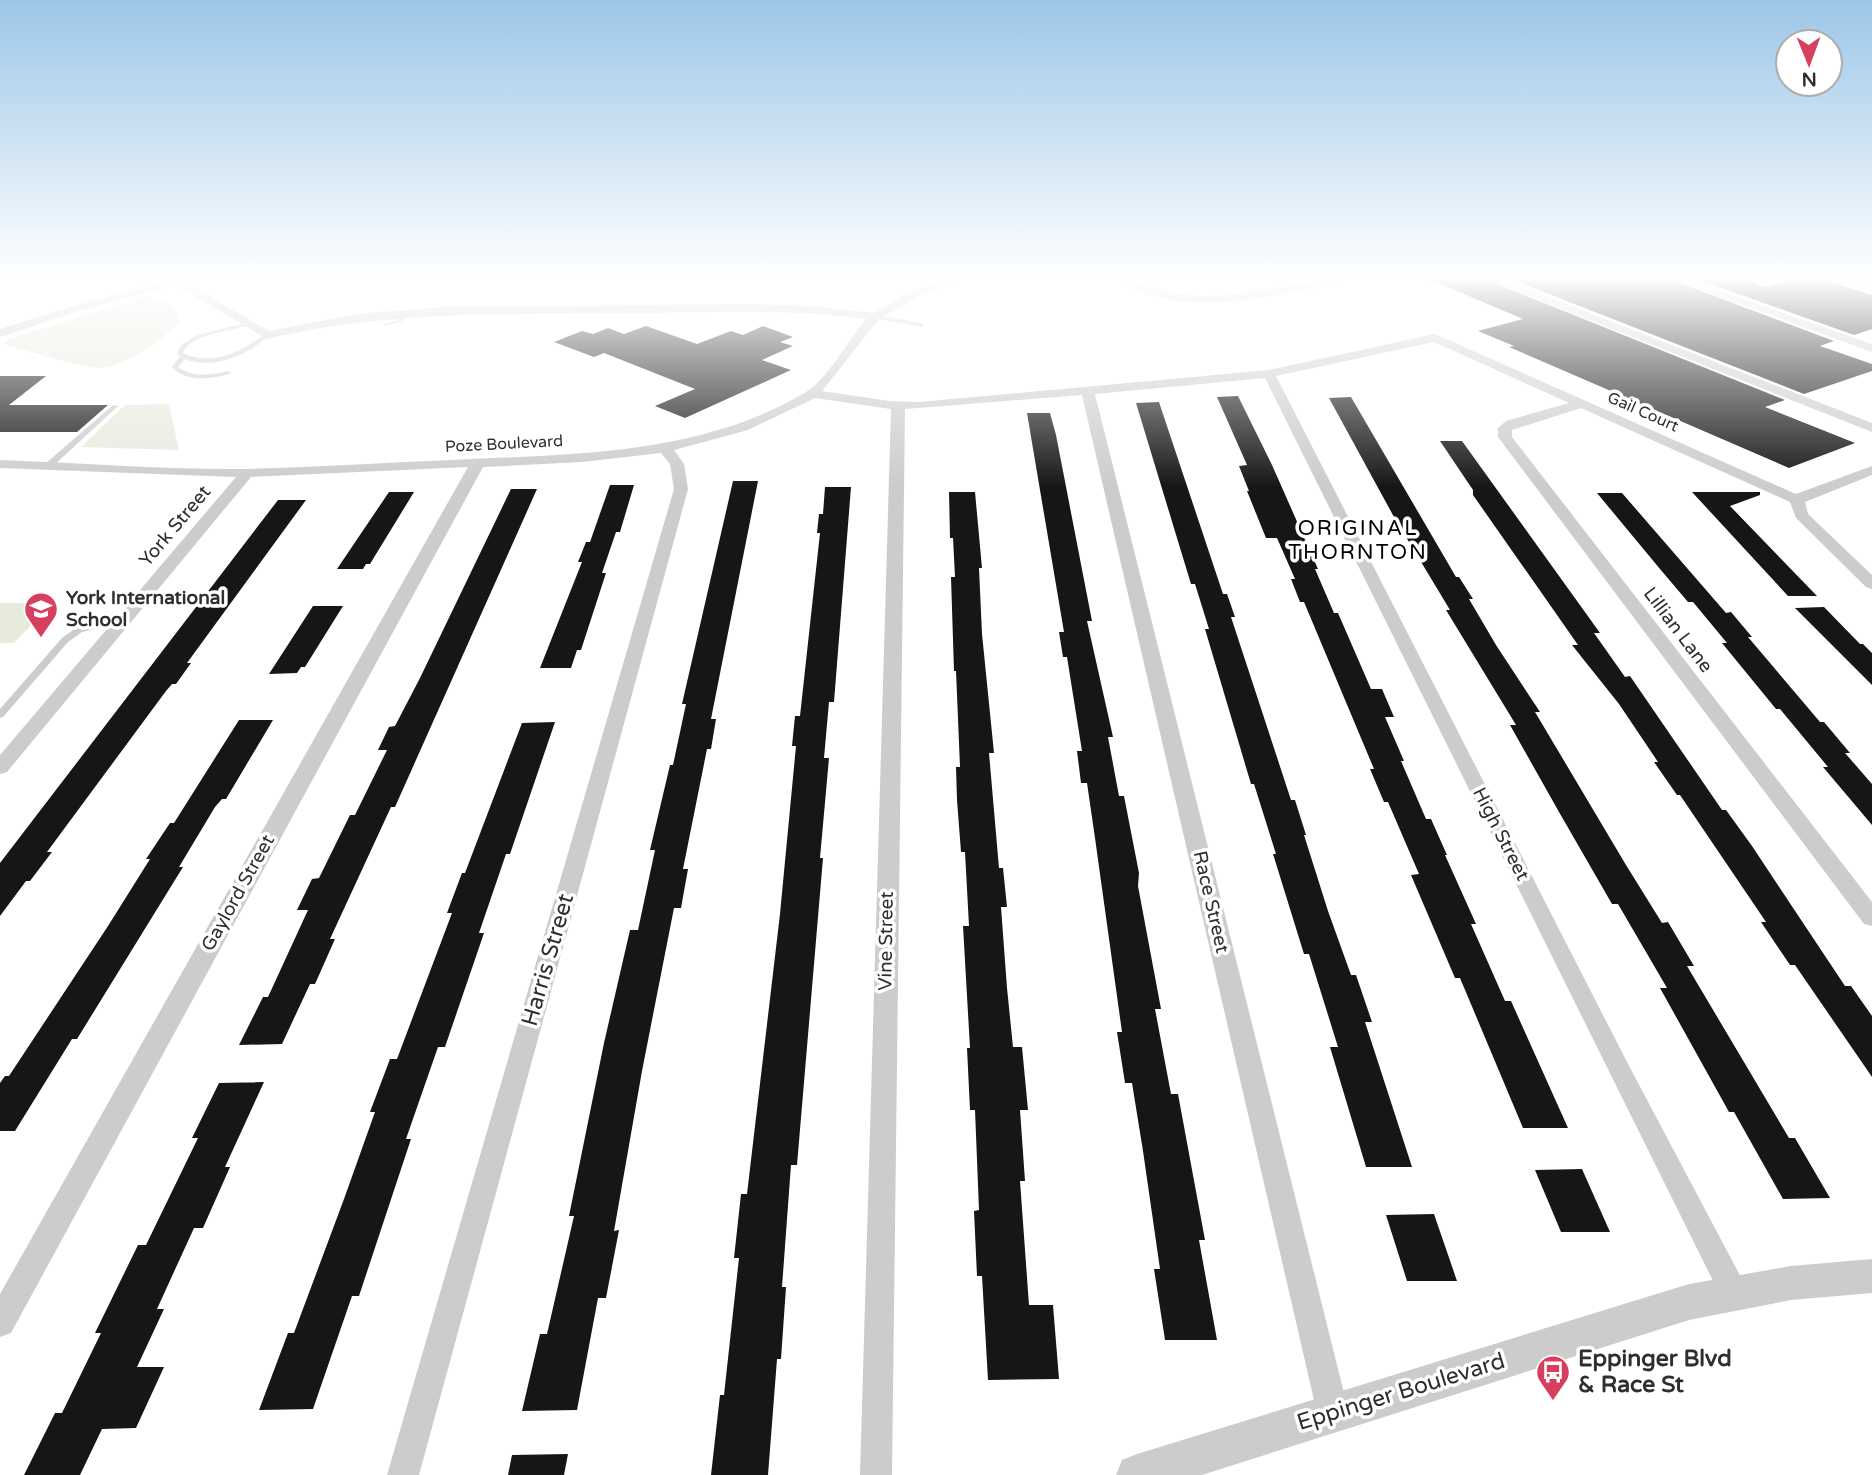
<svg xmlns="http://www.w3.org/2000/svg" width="1872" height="1475" font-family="'Varela Round',sans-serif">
  <rect width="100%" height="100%" fill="#fff"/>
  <g fill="#e6ebdd">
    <path d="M 148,296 C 164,301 176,305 180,322 C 159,342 130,364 100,368 C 86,369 22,349 3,344 L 9,339 Z"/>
    <polygon points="169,404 179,450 81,447 125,405"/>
    <polygon points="0,603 47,603 49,607 14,643 0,643"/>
  </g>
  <g fill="#161616">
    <polygon points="1431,280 1487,280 1785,400 1765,407 1855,443 1789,468 1509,347 1514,346 1478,331 1523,319"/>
    <polygon points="1513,280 1672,280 1834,341 1820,346 1872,364 1872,371 1804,394"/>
    <polygon points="1699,280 1745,280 1766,287 1792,280 1825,280 1872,295 1872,329 1854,335"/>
    <polygon points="646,326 697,344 731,331 743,335 763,326 793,337 780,342 793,346 762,360 791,370 685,418 655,406 695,389 604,353 594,357 554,342 582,331 593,334 608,328 624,334"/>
    <polygon points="0,376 46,376 9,405 108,405 77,432 0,432"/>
    <polygon points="1238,396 1272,465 1318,569 1315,569 1334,613 1338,613 1371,689 1382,689 1394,717 1385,717 1404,761 1401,761 1426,819 1431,819 1447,855 1445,855 1476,924 1471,924 1505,1001 1511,1001 1568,1128 1523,1128 1460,978 1455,978 1411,875 1419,874 1388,802 1384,802 1370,769 1374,769 1304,602 1300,602 1291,579 1295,579 1277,538 1266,538 1247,491 1249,491 1239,466 1247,465 1217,397"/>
    <polygon points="1351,397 1456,577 1459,577 1473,599 1469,599 1496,645 1540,712 1535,712 1626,865 1662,923 1668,922 1694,966 1687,966 1789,1138 1795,1138 1830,1198 1783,1199 1734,1112 1729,1112 1660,988 1667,988 1618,904 1612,904 1559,812 1510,725 1516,725 1446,610 1450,610 1394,517 1329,398"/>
    <polygon points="1159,402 1223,594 1227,594 1235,617 1231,617 1291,800 1295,800 1306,835 1304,835 1328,911 1351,975 1356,975 1372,1022 1365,1022 1412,1167 1366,1167 1330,1047 1338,1047 1309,954 1304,954 1273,854 1276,854 1254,784 1251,784 1205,629 1209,629 1195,584 1191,584 1136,403"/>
    <polygon points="1027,413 1050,413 1056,435 1092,621 1087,621 1113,737 1108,737 1119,796 1124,796 1139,873 1138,886 1161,1009 1155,1009 1171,1094 1178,1094 1205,1240 1199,1240 1217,1340 1165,1340 1154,1269 1160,1269 1143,1151 1132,1083 1125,1083 1117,1032 1122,1032 1095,838 1087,783 1081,783 1077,751 1082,751 1067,657 1063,657 1059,632 1064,632"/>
    <polygon points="1440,441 1462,441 1600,633 1594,633 1625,677 1630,676 1722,810 1726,810 1752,846 1845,986 1851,986 1872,1016 1872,1077 1795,965 1790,965 1761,922 1766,922 1680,795 1677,795 1654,762 1658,762 1619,704 1572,645 1578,645 1473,495 1473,490"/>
    <polygon points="733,481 758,481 711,719 716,719 711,749 707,749 683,869 688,869 681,908 674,908 642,1071 614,1231 619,1230 606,1298 598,1298 577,1410 522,1411 540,1334 547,1334 574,1216 569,1216 604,1043 630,930 638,930 655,850 650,850 670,765 673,765 686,704 682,704"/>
    <polygon points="610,485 634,485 620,532 616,532 602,573 606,573 581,650 577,650 571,668 540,668 582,562 578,562 586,542 590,542"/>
    <polygon points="825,487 851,487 834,702 829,702 824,758 829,758 820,858 823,858 797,1165 791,1165 782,1287 786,1287 781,1359 777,1359 768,1475 711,1475 720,1395 724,1395 739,1258 734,1258 741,1194 747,1194 780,914 796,746 792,746 795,716 800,716 820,533 817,533 819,514 823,514"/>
    <polygon points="511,489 537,489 395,807 391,807 330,939 335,939 315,984 310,984 282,1044 239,1045 263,997 268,997 308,910 297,910 312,879 319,878 350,815 355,815 387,750 378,750 389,727 395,726 420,678"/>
    <polygon points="389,492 414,492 370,564 366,564 363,569 337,569"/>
    <polygon points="949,492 975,492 982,568 979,568 982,634 994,753 989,753 999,868 1003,868 1007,907 1001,907 1007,988 1013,1047 1022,1047 1028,1110 1020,1110 1025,1181 1020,1181 1029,1305 1053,1305 1059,1379 988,1380 982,1276 977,1276 974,1211 979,1210 975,1110 970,1110 967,1048 970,1048 963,926 969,926 965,852 961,852 957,800 956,767 960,767 956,671 954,671 951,577 955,577 953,538 950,538"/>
    <polygon points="1692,492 1760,492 1760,495 1730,506 1817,596 1788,596"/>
    <polygon points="1597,493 1622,493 1726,613 1731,612 1752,637 1748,637 1820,722 1824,722 1850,753 1845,753 1872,784 1872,825 1823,767 1828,767 1780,709 1776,709 1722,643 1727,643 1693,602 1688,602 1660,569"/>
    <polygon points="278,500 306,500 187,663 191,663 176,684 172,684 166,691 47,852 52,852 30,881 26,881 0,916 0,863"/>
    <polygon points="313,606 343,606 305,667 301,667 297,673 269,674"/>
    <polygon points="1824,607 1860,644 1863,644 1872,653 1872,685 1795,608"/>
    <polygon points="239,720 273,720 226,799 222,799 215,807 179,867 183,867 77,1039 72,1039 15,1131 0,1131 0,1083 5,1076 9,1076 108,926 150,859 146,859 170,823 174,823"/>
    <polygon points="555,722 510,854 506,854 479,933 484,933 445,1047 438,1047 406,1139 411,1139 359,1296 352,1296 313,1409 259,1410 288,1333 294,1333 344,1199 375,1112 370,1112 390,1059 397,1059 452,913 447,913 462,873 465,873 522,723"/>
    <polygon points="264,1082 225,1167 230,1167 203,1228 194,1228 157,1309 164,1309 137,1367 164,1367 136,1428 102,1429 80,1475 24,1475 55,1413 62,1413 101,1333 95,1333 138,1245 146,1245 198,1138 192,1138 219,1083"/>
    <polygon points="1582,1169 1610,1232 1561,1232 1535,1170"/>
    <polygon points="1434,1214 1457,1281 1407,1281 1386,1215"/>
    <polygon points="568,1454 564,1475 508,1475 512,1455"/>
  </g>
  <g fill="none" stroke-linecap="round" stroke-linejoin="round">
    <g fill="#ccc" fill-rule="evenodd">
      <polygon points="405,310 410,311 401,322 384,326 384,324 397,320"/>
      <polygon points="875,315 921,323 924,325 921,327 873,318 873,316"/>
      <path d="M 250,322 L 252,323 L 252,325 C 234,330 190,334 183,353 C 212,367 242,352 265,334 L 270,335 C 248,355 214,370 185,359 L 178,367 C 193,378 211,375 228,371 L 231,373 L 230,374 C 210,379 187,383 172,367 L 180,356 L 177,354 L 181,345 L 198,335 Z"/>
      <polygon points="113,405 118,406 51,468 45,468 45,464"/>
      <polygon points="123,617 127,620 126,622 82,632 68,642 3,717 0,718 0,709 62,638 76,628"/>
    </g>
    <g fill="#ccc" fill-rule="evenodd">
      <path d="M 170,280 L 189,280 L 187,283 L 269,331 L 356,314 L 445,307 L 750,304 L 813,306 L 873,313 L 914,290 L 942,280 L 958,280 L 922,294 L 879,319 L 822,391 L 890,401 L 919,402 L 1269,370 L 1435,334 L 1796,494 L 1872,466 L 1872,475 L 1805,502 L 1808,514 L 1872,575 L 1872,589 L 1866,587 L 1796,518 L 1790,502 L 1581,408 L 1512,430 L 1512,437 L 1872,902 L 1872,926 L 1864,924 L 1498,437 L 1498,428 L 1506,421 L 1569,403 L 1434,342 L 1276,376 L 1627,1062 L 1744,1283 L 1749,1293 L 1744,1303 L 1734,1307 L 1724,1303 L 1265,378 L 1095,394 L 1349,1413 L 1344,1424 L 1333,1429 L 1322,1424 L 1317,1413 L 1082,395 L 905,409 L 892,1475 L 860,1475 L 891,409 L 815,398 L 748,430 L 674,450 L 684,464 L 688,489 L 419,1475 L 387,1475 L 674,489 L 670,464 L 661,453 L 582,462 L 483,467 L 11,1333 L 0,1337 L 0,1294 L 468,467 L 251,477 L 7,772 L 0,774 L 0,755 L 236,477 L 0,468 L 0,460 C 83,463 166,470 249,469 C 316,467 383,463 450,460 C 571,454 699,456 806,392 C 828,379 848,340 866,319 C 787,308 707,313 627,313 C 502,315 390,310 267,339 L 176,285 L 81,310 L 0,337 L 0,329 L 73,306 Z"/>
      <path d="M 1122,280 C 1136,280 1144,285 1158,289 C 1173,294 1190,296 1206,296 C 1251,296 1294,280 1339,280 C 1329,287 1310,288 1297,291 C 1246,301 1166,315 1122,280 Z"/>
      <polygon points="1489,280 1505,280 1872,423 1872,432"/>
      <polygon points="1674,280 1690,280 1872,344 1872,352"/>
      <polygon points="1863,280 1872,280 1872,284 1864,282"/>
    </g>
    <polygon fill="#ccc" fill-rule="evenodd" points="1872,1259 1872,1293 1791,1300 1689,1320 1202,1475 1116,1475 1122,1460 1137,1454 1689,1284 1791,1266"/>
  </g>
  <linearGradient id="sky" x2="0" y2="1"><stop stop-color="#9cc6e8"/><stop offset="0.57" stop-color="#fff"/><stop offset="1" stop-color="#fff" stop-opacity="0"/></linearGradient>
  <rect width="1872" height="487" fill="url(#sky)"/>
  <defs>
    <g id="school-pin" transform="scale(1.75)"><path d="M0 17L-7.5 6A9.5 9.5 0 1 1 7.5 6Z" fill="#d6405e" stroke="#fff"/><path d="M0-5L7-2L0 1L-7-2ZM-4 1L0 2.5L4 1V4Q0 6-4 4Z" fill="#fff"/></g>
    <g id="bus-pin" transform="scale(1.75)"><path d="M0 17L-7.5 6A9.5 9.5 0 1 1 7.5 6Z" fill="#d6405e" stroke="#fff"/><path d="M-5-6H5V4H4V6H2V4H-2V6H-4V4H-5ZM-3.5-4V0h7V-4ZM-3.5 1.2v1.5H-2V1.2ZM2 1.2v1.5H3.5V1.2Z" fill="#fff"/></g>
  </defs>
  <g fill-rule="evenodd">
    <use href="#school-pin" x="41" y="609"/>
    <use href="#bus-pin" x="1553" y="1372"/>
  </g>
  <g text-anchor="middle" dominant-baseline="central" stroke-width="7" stroke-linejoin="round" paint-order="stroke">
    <g font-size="16" fill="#2f2f2f" stroke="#fff">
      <text transform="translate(1643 412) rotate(24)">Gail Court</text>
      <text transform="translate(504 444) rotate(-3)">Poze Boulevard</text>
    </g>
    <g font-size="19" fill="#2f2f2f" stroke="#fff">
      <text transform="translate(175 526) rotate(-50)">York Street</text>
      <text transform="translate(1678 630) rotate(53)">Lillian Lane</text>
      <text transform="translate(1501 834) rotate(63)">High Street</text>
      <text transform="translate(238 893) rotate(-61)">Gaylord Street</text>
      <text transform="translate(1211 902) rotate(77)">Race Street</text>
      <text transform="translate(886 941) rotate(-89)">Vine Street</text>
    </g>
    <g font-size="19" font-weight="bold" fill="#2f2f2f" stroke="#fff" text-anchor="start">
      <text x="66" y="598">York International<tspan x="66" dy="22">School</tspan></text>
    </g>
    <g font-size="21" letter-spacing="2" fill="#000" stroke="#fff">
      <text x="1358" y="528">ORIGINAL<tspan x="1358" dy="24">THORNTON</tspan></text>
    </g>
    <g font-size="23" fill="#2f2f2f" stroke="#fff">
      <text transform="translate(548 960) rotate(-74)">Harris Street</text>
      <text transform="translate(1401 1392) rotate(-17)">Eppinger Boulevard</text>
    </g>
    <g font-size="23" font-weight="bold" fill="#2f2f2f" stroke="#fff" text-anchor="start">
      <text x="1578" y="1359">Eppinger Blvd<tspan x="1578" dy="26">&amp; Race St</tspan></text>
    </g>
  </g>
  <g transform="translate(1809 63) rotate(179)"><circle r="33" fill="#ffffff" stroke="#acacac" stroke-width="2"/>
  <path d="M0-5L12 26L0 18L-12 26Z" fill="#d6405e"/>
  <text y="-10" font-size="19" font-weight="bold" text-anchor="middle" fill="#2f2f2f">N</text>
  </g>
</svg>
